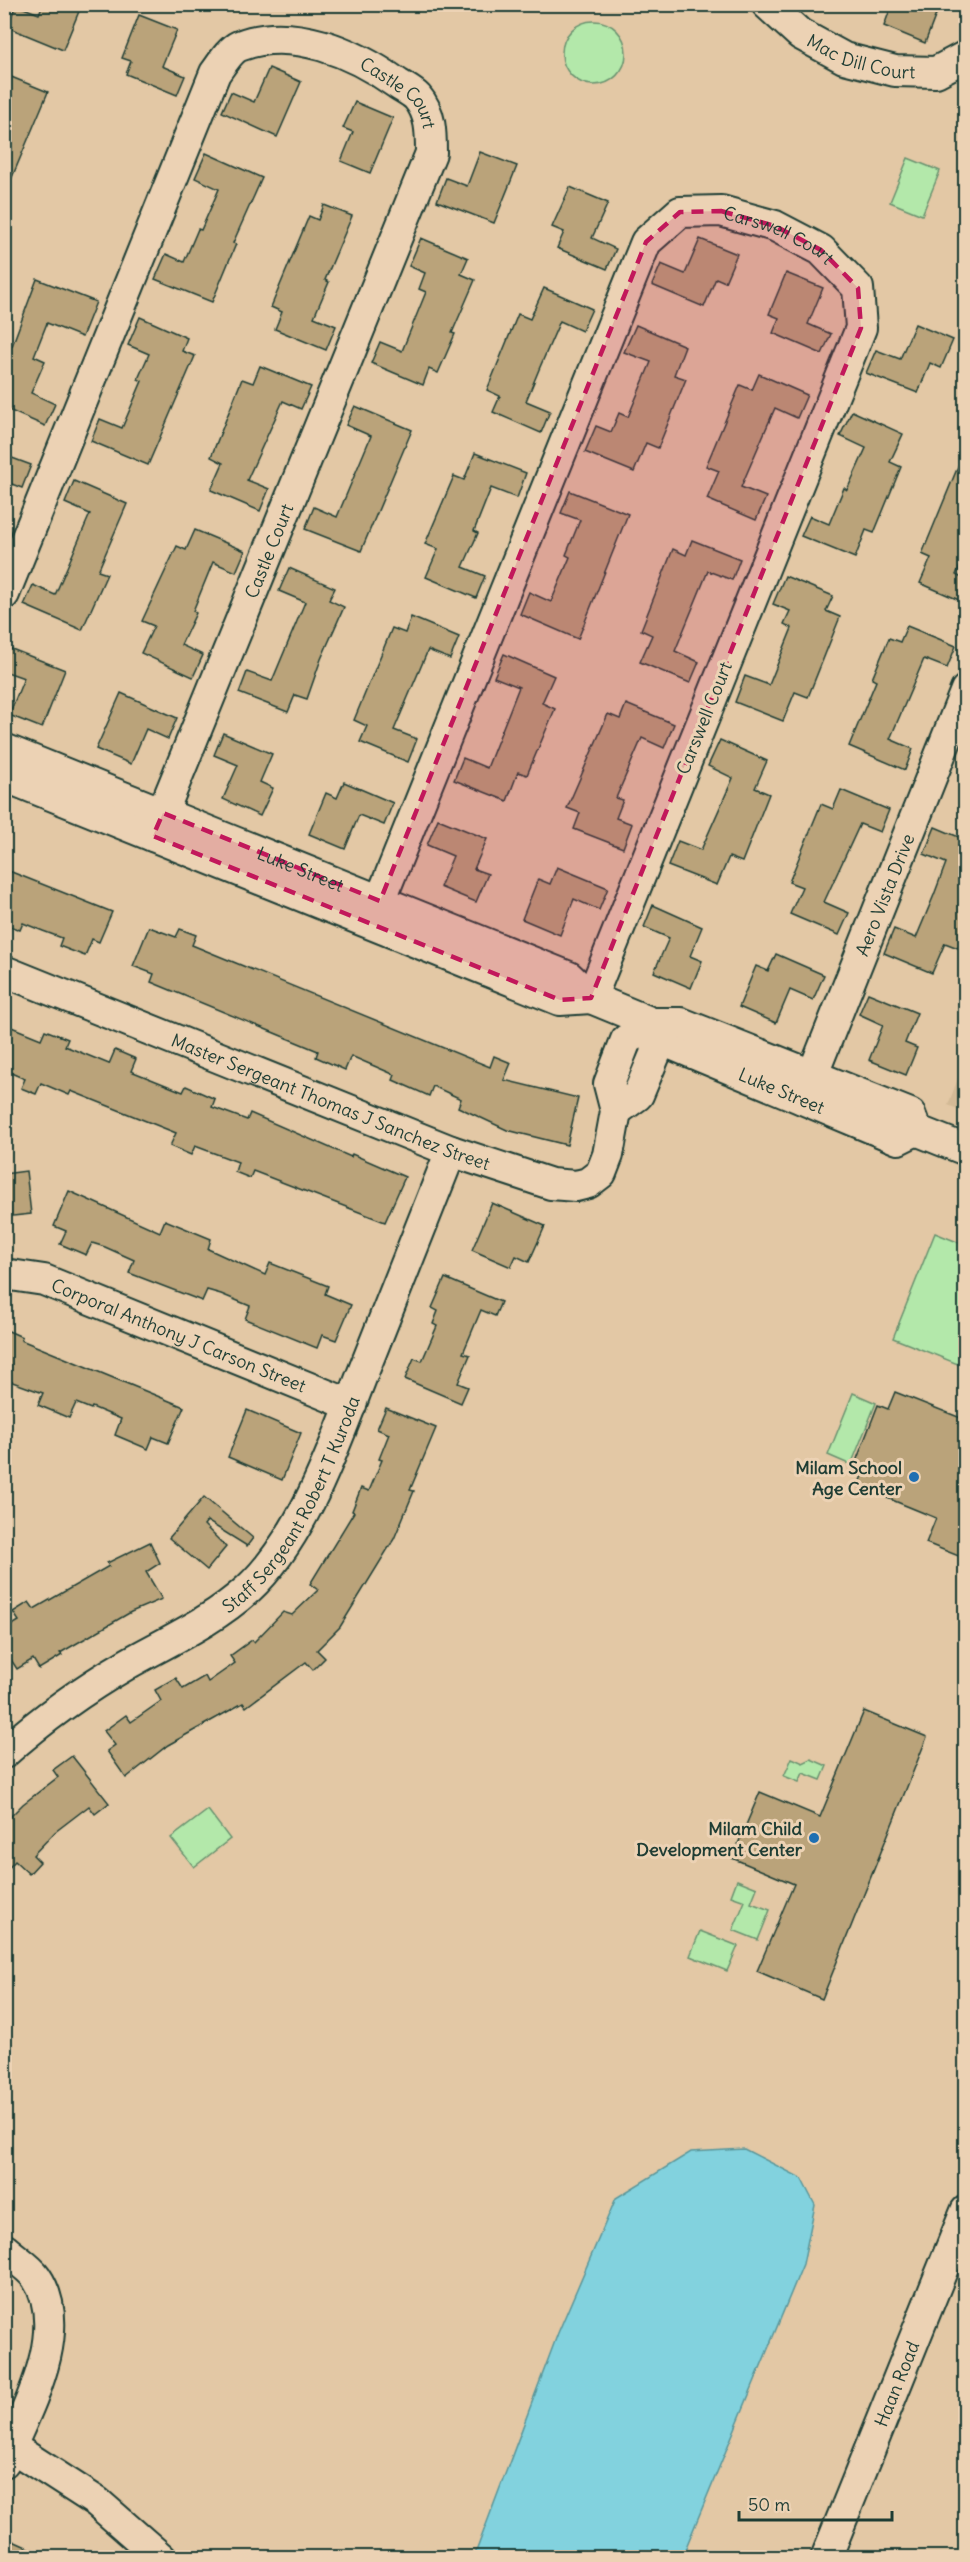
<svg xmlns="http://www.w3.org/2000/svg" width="970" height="2562" font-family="Delius,sans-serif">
  <rect width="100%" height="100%" fill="#e3c8a5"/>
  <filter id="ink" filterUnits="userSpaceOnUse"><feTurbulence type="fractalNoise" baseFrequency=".0167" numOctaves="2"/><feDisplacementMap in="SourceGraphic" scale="12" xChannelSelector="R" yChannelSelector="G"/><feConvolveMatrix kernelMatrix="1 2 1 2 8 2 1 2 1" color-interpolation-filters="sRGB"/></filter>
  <g filter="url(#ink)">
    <polygon fill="#d3ba96" points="965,1060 965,1112 948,1105"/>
    <g fill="#b3e8aa" stroke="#69926f" stroke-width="1.5">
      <circle cx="594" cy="53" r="32"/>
      <polygon points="908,158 940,171 922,215 890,202"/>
      <polygon points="935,1233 965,1245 965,1367 893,1338"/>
      <polygon points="853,1393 876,1403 851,1465 828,1455"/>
      <polygon points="792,1758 803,1763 811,1759 827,1766 821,1780 803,1773 799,1782 784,1776"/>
      <polygon points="208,1810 230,1839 194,1867 171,1838"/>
      <polygon points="737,1880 757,1888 751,1903 770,1910 758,1940 733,1930 745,1901 731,1896"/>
      <polygon points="700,1931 738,1946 727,1971 690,1956"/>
    </g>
    <polygon fill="#82d2de" stroke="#5a969a" stroke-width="1.5" points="744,2149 801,2178 815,2205 803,2264 682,2557 474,2557 558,2333 616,2198 691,2152"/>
    <g fill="#baa37a" stroke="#1f3d34" stroke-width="1.5">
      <polygon points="43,4 82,4 63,50 7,27 16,5 39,14"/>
      <polygon points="892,4 940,4 925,43 884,26"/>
      <polygon points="139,15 177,30 162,66 185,76 177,95 126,74 131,61 122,58"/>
      <polygon points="269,68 301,82 277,137 222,112 231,92 254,102"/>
      <polygon points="4,74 48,92 5,194 4,194"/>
      <polygon points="355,102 393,118 370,173 341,161 353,132 343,128"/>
      <polygon points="480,152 517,166 494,223 437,201 446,178 467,186"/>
      <polygon points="206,153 262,178 233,243 236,244 212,302 155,279 166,254 184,262 198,229 201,230 219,189 195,178"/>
      <polygon points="570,187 608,203 592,238 616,249 607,269 557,248 564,232 552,227"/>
      <polygon points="324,205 352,216 325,280 329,282 314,317 336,326 326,350 275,329 282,312 271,307 309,216 318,220"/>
      <polygon points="421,238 468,258 461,274 475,280 452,333 455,334 438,373 429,369 423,385 371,363 380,342 402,351 426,292 419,289 425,273 409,266"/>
      <polygon points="700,239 737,254 725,282 716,278 704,307 652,285 661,264 685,274"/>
      <polygon points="786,273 823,288 808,324 831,334 822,354 773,333 779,318 769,314"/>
      <polygon points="37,279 96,302 82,337 47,323 34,356 45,361 31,393 55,404 45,426 4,408 4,343 12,346"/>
      <polygon points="544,288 592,309 582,331 560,321 540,367 526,401 550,411 541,433 493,412 500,396 487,390 518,314 530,319"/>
      <polygon points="140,317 187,338 182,351 195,356 148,465 91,441 100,419 122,428 142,381 138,379 149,354 128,345"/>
      <polygon points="915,324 953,340 941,368 930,363 918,393 866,373 876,350 900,359"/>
      <polygon points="636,325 685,346 674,375 686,379 658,448 646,443 634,472 585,452 596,426 611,432 619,413 628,417 651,362 624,352"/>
      <polygon points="260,366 311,387 301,409 283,401 247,480 269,489 260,511 211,490 223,463 211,457 242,379 253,383"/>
      <polygon points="759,374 807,395 797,418 775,408 741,487 766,497 756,520 707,499 719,471 706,466 740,385 752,390"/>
      <polygon points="355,406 412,430 361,551 305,529 314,507 337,517 371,436 346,425"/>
      <polygon points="852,411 903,434 890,462 901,467 874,533 866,530 855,558 801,536 810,516 829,524 844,488 847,490 866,448 840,436"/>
      <polygon points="966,447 966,553 956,575 966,580 966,603 920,583 931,558 922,554"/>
      <polygon points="475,453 526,473 517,498 491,488 474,531 478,533 463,567 485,576 476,598 426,577 438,549 425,544 454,476 464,480"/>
      <polygon points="4,455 31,465 22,488 4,481"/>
      <polygon points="74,481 127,504 98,571 107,574 82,630 24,605 33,585 55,595 90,514 65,503"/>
      <polygon points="570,491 628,514 578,639 520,614 529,592 551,602 570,557 566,555 580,520 561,513"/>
      <polygon points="195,530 245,551 236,572 213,562 193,611 196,613 181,645 203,655 193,677 141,653 154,626 142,621 177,546 186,550"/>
      <polygon points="692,540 740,559 732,580 708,571 675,651 699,662 690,683 640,662 652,635 641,630 673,549 686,555"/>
      <polygon points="289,568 335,588 329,600 344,607 321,659 307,699 295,695 288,712 239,693 247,672 272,681 305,602 279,591"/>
      <polygon points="785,576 833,596 826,611 840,617 808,697 795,692 783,721 735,702 745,676 769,685 792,628 784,624 790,611 773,604"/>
      <polygon points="411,617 459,637 450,659 428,650 394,730 417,739 408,762 360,742 367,726 354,720 392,628 405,633"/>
      <polygon points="907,626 956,646 947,668 924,659 890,739 913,749 905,770 849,746 876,681 872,679 889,638 900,642"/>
      <polygon points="4,646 65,670 42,728 9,715 24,678 4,671"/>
      <polygon points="504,654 554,676 542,703 555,709 527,775 518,772 507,801 454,780 463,758 487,768 519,687 494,677"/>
      <polygon points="121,693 177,718 168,739 146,729 131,764 96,749"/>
      <polygon points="626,704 674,724 664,748 642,738 616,798 623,800 616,818 632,824 623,848 574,829 580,813 567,808 608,714 620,719"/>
      <polygon points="223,733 272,754 260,782 273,788 260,816 223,799 238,765 214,755"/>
      <polygon points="720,740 767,761 755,788 769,794 742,862 729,857 717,885 668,866 678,841 701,850 733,778 708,766"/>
      <polygon points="344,782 393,803 384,825 359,815 345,849 309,834 326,793 337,798"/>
      <polygon points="841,790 889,810 880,832 860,824 824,902 849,913 839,935 790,914 802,887 789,882 821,804 833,809"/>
      <polygon points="438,819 487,839 474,869 488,874 476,902 440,887 453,856 427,845"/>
      <polygon points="935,827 966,840 966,930 958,948 945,943 932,973 884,953 894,929 916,938 934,895 946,863 924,854"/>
      <polygon points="557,867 608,888 599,910 574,899 560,935 522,919 538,879 550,884"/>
      <polygon points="4,869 112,912 99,942 92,939 85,956 59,946 62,938 43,931 23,923 20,930 4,924"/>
      <polygon points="653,905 702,927 690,956 702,961 691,988 654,972 669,938 644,927"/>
      <polygon points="149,927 176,937 180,929 196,935 192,945 490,1067 494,1056 511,1063 504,1080 578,1098 567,1145 507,1130 458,1107 461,1099 433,1086 429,1096 393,1080 395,1075 351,1056 345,1070 316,1057 318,1051 151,982 154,974 133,966"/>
      <polygon points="776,954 824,975 813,1000 790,990 776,1023 739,1007 756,966 768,971"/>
      <polygon points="868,993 917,1013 905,1043 917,1048 906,1075 869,1060 883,1025 859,1014"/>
      <polygon points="4,1024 41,1039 45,1030 68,1039 65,1046 109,1064 115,1050 136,1059 131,1071 183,1092 186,1086 215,1099 212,1107 247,1120 250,1113 351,1157 352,1154 405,1177 385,1222 253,1171 250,1178 235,1172 238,1162 195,1146 191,1155 170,1146 176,1133 71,1091 69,1095 41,1083 36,1094 21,1088 25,1079 4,1070"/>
      <polygon points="26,1171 31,1214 4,1217 4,1174"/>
      <polygon points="69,1191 160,1232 165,1220 211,1239 208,1249 265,1275 270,1263 328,1286 325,1294 351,1305 336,1340 322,1335 317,1348 245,1319 250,1306 221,1294 207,1290 202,1301 129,1273 134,1260 105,1247 92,1243 86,1255 60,1244 66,1231 54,1226"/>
      <polygon points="492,1203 545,1226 529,1262 516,1256 511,1267 472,1250"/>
      <polygon points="445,1278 501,1302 495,1316 481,1310 463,1353 470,1355 458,1383 468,1387 461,1403 405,1379 414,1358 422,1361 437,1326 433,1324 438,1311 432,1308"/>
      <polygon points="4,1329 22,1337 21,1340 184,1407 168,1443 153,1437 148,1449 115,1435 121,1419 92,1407 91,1409 76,1403 69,1418 38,1405 43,1393 4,1379"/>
      <polygon points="895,1392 966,1420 966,1559 926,1543 936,1518 858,1486 865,1468 855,1464 878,1405 888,1409"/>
      <polygon points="386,1408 436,1428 410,1490 414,1491 394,1539 340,1627 317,1650 325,1658 313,1670 306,1662 246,1707 243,1703 168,1745 126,1778 107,1751 115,1745 104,1731 126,1715 131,1722 161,1701 155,1690 176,1678 183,1689 205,1676 208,1682 235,1663 230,1656 252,1640 254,1642 283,1612 292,1615 318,1590 310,1584 354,1512 352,1511 361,1488 369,1491 382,1460 379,1459 389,1434 377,1429"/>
      <polygon points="247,1410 301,1433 282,1480 228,1457"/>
      <polygon points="204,1497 253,1538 247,1546 207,1521 204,1525 226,1547 207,1570 169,1538"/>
      <polygon points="150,1542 160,1563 146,1572 162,1599 131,1612 60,1653 62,1655 39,1669 33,1659 17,1669 4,1649 4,1630 19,1621 13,1612 29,1602 34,1609 109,1566 107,1563"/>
      <polygon points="864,1711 927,1737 822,1999 757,1971 794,1884 732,1858 760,1792 820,1817"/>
      <polygon points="72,1756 109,1803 95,1814 89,1806 55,1832 33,1855 40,1862 29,1874 15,1861 4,1873 4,1823 23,1804 58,1777 53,1770"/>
      <polygon points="4,2537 51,2558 4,2558"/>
    </g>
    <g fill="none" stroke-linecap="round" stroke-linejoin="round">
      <g stroke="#1f3d34" stroke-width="34">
        <g id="minor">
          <path id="s1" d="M 767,4 L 800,34 L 844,58 L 895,71 L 936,72 L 966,56"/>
          <path id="s2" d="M 4,594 L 215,73 C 221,65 230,50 239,46 C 292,25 355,53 398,84 C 404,88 412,92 417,97 C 431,113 431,133 431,153 L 153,836"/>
          <path id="s3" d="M 4,749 L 569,977 L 591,998 L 652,1023 L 671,1044 L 879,1131 L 898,1139 L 916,1130 L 966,1150"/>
          <polyline points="4,776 560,1000 591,998"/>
          <path id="s4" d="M 380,901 L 646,242 L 680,212 L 721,211 L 775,226 L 821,250 L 858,288 L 861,328 L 591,998"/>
          <path id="s5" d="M 4,971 L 451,1151 L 551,1184 L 576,1186 L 588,1183 L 601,1173 L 608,1155 L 616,1111 L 609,1084 L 626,1040 L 652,1023"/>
          <polyline points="652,1023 681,1023 910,1114 916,1130"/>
          <path id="s6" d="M 803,1099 L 966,690"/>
          <polyline points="616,1111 638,1095 656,1052 652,1023"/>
          <path id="s7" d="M 4,1274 L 44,1280 L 351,1405"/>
          <path id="s8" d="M 4,1753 C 42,1719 84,1689 129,1663 C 170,1640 213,1621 248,1589 C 305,1536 336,1441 364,1370 C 393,1297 422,1224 451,1151"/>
          <path d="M 4,2249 C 14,2258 29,2267 36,2277 C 72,2330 26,2410 4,2462"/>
          <polyline points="4,2442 97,2502 161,2558"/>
          <path id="s9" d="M 826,2558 L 966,2211"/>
        </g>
      </g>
      <use href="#minor" stroke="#ecd2b4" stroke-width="30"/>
    </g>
  </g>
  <path fill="#c2185b" fill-opacity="0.2" stroke="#c2185b" stroke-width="4.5" stroke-dasharray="12 8" stroke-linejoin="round" d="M 721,211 L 775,226 L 821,250 L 858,288 L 861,328 L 591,998 L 560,1000 L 153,836 L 163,813 L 380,901 L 646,242 L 680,212 Z"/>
  <g fill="#1f6fb2" stroke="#ecd2b4" stroke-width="2">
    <circle cx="914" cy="1477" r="6"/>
    <circle cx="814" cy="1838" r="6"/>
  </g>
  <g text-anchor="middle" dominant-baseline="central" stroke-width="6" stroke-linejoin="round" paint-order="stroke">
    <g font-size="18" fill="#1f3d34" stroke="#ecd2b4">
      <text stroke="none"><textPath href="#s1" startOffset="111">Mac Dill Court</textPath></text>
      <text stroke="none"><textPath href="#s2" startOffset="776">Castle Court</textPath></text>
      <text stroke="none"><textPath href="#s4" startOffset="860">Carswell Court</textPath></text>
      <text transform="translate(269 551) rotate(-68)">Castle Court</text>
      <text transform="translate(704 718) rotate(-68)">Carswell Court</text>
      <text stroke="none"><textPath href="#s3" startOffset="320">Luke Street</textPath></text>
      <text stroke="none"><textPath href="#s6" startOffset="220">Aero Vista Drive</textPath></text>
      <text stroke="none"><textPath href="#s3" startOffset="854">Luke Street</textPath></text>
      <text stroke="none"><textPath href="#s5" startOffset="352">Master Sergeant Thomas J Sanchez Street</textPath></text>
      <text stroke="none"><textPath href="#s7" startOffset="186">Corporal Anthony J Carson Street</textPath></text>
      <text stroke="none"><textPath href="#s8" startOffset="390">Staff Sergeant Robert T Kuroda</textPath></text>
      <text stroke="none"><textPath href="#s9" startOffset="188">Haan Road</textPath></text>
    </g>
    <g font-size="18" font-weight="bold" fill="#1f3d34" stroke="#ecd2b4" text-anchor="end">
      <text x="902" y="1467">Milam School<tspan x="902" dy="21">Age Center</tspan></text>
      <text x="802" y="1828">Milam Child<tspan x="802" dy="21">Development Center</tspan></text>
    </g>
  </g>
  <rect width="970" height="2562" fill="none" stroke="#ecd2b4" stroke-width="24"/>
  <rect x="12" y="12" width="946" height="2538" fill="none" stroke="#1f3d34" stroke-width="2" filter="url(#ink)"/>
  <path d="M739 2511v9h153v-9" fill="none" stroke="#1f3d34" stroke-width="3"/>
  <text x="748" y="2511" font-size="18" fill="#1f3d34" stroke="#ecd2b4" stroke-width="4.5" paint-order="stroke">50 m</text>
</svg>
